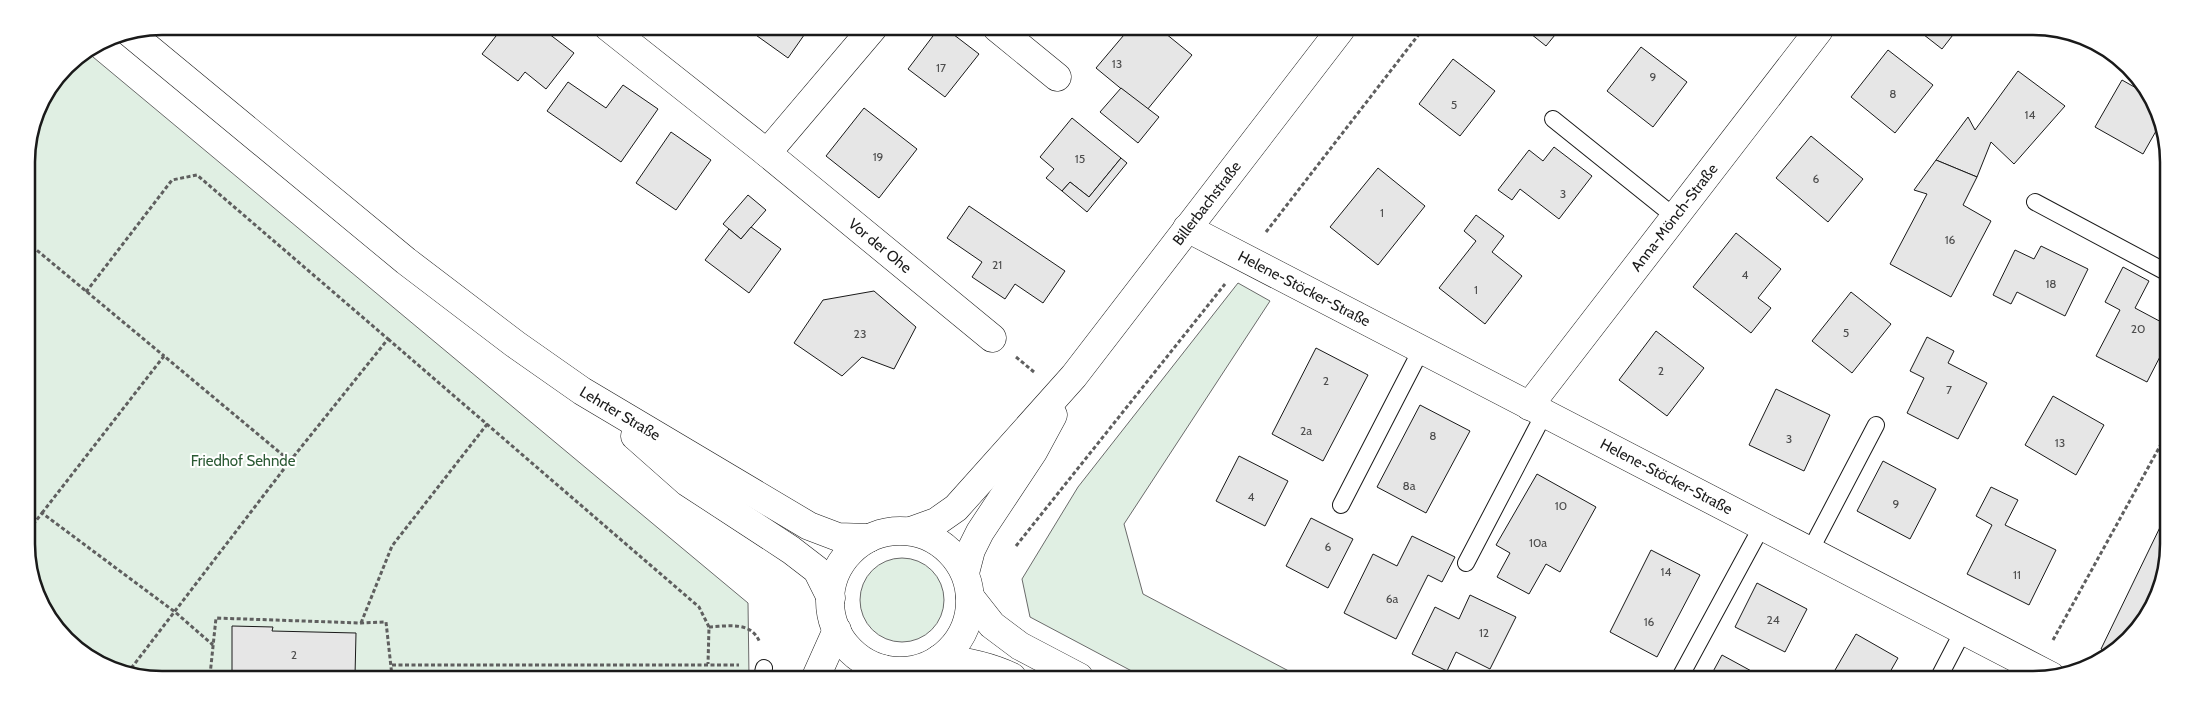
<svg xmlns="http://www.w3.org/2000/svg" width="2195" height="706" font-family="Cabin,sans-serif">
  <rect width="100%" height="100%" fill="#fff"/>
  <g fill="#e0efe3" stroke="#6a6a6a">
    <polygon points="87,52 748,603 749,676 127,675 60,634 29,570 27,154 37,110 66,66"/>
    <polygon points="1238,283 1270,301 1124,524 1143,594 1302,678 1143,677 1030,617 1022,579 1078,487"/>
    <circle cx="902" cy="600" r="42"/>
  </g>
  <g fill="#e6e6e6" stroke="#1a1a1a">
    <polygon points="503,27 540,27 574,53 546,89 525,72 518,81 482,54"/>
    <polygon points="746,28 809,28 788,58"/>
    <polygon points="939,28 945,28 979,54 945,97 908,69"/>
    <polygon points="1129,29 1160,29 1192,55 1147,110 1096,68"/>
    <polygon points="1526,30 1559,30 1546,46"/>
    <polygon points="1919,31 1956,31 1942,49"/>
    <polygon points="1641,47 1687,82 1653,127 1607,91"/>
    <polygon points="1888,50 1933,85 1895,133 1851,97"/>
    <polygon points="1453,59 1495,91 1460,136 1419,104"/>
    <polygon points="2018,71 2065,106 2014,164 1991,142 1977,177 1936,160 1968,117 1975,130"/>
    <polygon points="2122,80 2145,93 2160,124 2143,154 2095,127"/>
    <polygon points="568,82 606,108 623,85 658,109 621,162 547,111"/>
    <polygon points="1121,88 1159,117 1138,143 1100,112"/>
    <polygon points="864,108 917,149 879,198 826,156"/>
    <polygon points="1072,118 1121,158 1089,197 1070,182 1062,191 1046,178 1054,169 1040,157"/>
    <polygon points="671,132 711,160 676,210 636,183"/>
    <polygon points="1811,136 1863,179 1828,222 1776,178"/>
    <polygon points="1554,147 1592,176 1559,219 1520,189 1512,200 1498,190 1529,150 1543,161"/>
    <polygon points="1121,158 1127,163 1087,212 1062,191 1070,182 1089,197"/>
    <polygon points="1936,160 1977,177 1963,205 1991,221 1951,297 1890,264 1927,194 1914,190"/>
    <polygon points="1378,168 1425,206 1378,265 1330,227"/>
    <polygon points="748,195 766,210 741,239 723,224"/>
    <polygon points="969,206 1065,271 1043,303 1015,284 1005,299 972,277 982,262 947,238"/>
    <polygon points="1476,215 1504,236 1492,252 1522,276 1485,324 1439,288 1476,241 1464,231"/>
    <polygon points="751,227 781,249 749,293 705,260 729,229 741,239"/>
    <polygon points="1736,233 1781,269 1758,298 1771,308 1751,333 1693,287"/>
    <polygon points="2041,246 2088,269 2065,316 2017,292 2011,304 1993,295 2015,250 2034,259"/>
    <polygon points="2123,267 2149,281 2135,308 2165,324 2165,347 2147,382 2096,356 2120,310 2105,302"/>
    <polygon points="874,291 916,327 894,369 862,357 842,376 794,343 823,300"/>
    <polygon points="1851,292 1891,324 1852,373 1812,341"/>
    <polygon points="1656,331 1704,368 1667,416 1619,380"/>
    <polygon points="1927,337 1954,351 1948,363 1987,383 1958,439 1907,413 1924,378 1910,371"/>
    <polygon points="1316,348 1368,375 1323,461 1272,434"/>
    <polygon points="1776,389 1830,415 1804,471 1749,445"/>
    <polygon points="2053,396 2104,425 2076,475 2025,445"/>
    <polygon points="1420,405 1470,431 1426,513 1377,487"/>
    <polygon points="1239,456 1288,481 1265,526 1216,501"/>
    <polygon points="1883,461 1936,489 1910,539 1857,511"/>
    <polygon points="1537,474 1596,507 1560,572 1546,564 1529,594 1497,577 1510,553 1496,545"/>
    <polygon points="1991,487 2018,500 2005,525 2056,550 2029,605 1967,574 1992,525 1976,516"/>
    <polygon points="1311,518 1353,539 1328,588 1286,566"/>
    <polygon points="2164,519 2164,579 2146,619 2116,651 2111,653 2101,649"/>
    <polygon points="1412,536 1455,557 1442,582 1428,575 1396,639 1344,613 1373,554 1397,566"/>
    <polygon points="1651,550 1700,575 1657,657 1610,632"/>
    <polygon points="1757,583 1807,609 1785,652 1735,627"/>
    <polygon points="1470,595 1516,617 1490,669 1456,652 1447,671 1412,654 1435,607 1459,619"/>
    <polygon points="232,626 273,627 272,631 356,633 355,676 232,675"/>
    <polygon points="1856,634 1898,658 1886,679 1831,677"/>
    <polygon points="1722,655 1766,679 1709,679"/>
  </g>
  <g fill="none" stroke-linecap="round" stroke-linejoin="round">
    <g stroke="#1a1a1a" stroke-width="18">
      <g id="lane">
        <polyline points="1553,119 1675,217"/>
        <polyline points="2035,202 2166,272"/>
        <polyline points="1341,505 1421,350"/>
        <polyline points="1810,551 1876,425"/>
        <polyline points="1466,563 1544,414"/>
        <polyline points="762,677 764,668"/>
        <polyline points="1679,679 1762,526"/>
        <polyline points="1938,679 1963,631"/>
      </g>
    </g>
    <g stroke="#1a1a1a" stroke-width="29">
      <g id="street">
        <path id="s1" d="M 608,27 L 767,153 L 992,338"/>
        <polyline points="997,28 1057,77"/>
        <polyline points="767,153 873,28"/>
        <path id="s2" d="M 1187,228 L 2051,676"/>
        <path id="s3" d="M 1529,406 L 1819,30"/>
        <path id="s4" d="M 911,531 L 936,522 L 956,508 L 1074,376 L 1341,29"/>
        <polyline points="965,573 971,550 980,532 1033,452 1053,415"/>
        <polyline points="816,677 837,630"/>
        <polyline points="869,677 883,669"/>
      </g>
    </g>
    <g stroke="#1a1a1a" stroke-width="29">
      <g id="primary">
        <path id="s5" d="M 130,33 L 406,261 L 515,344 L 582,391 L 809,526 L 838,537 L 869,538"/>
        <polyline points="635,436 687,482 791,550 817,570 831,598"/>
        <circle cx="900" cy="601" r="70"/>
        <polyline points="970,597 992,625 1020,646 1079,677"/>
        <path d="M 939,659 C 965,661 989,666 1012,677"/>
      </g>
    </g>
    <g stroke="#5f5f5f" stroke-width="3" stroke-dasharray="4 2.5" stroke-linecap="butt">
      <polyline points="1266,232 1423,29"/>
      <polyline points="27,242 164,356"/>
      <polyline points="86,292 172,180 197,175 388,339 290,461 126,675"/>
      <polyline points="388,339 699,607 709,627 708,664"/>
      <polyline points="1016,357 1034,372"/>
      <polyline points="42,513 164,356 290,461"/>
      <polyline points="29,530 42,513 175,612 213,645"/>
      <polyline points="1016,546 1225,284"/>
      <polyline points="361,623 392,546 488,423"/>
      <path d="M 709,627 C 729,626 752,621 760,643"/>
      <polyline points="2053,640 2165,437"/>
      <polyline points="392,665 739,665"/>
      <polyline points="210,675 216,618 361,623 386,622 392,676"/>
    </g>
    <use href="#lane" stroke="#fff" stroke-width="16"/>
    <use href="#street" stroke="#fff" stroke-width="28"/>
    <use href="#primary" stroke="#fff" stroke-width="28"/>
  </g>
  <g text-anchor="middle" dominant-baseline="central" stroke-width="4" stroke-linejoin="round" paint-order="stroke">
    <g font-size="12" fill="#4d4d4d">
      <text x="1117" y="63">13</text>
      <text x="941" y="67">17</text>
      <text x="1653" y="76">9</text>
      <text x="1893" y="93">8</text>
      <text x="1454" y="104">5</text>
      <text x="2030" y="114">14</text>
      <text x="878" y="156">19</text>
      <text x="1080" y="158">15</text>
      <text x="1816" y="178">6</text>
      <text x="1563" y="193">3</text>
      <text x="1382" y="212">1</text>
      <text x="1950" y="239">16</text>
      <text x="997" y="264">21</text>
      <text x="1745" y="274">4</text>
      <text x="2051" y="283">18</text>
      <text x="1476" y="289">1</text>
      <text x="2138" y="328">20</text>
      <text x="1846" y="332">5</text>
      <text x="860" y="333">23</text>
      <text x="1661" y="370">2</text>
      <text x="1326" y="380">2</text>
      <text x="1949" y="389">7</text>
      <text x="1306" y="430">2a</text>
      <text x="1433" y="435">8</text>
      <text x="1789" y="438">3</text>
      <text x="2060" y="442">13</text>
      <text x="1409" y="485">8a</text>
      <text x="1251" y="496">4</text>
      <text x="1896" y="503">9</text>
      <text x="1561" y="505">10</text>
      <text x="1538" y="542">10a</text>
      <text x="1328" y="546">6</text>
      <text x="1666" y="571">14</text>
      <text x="2017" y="574">11</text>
      <text x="1392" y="598">6a</text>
      <text x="1773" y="619">24</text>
      <text x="1649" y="621">16</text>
      <text x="1484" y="632">12</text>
      <text x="294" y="654">2</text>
    </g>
    <g font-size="15" fill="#1a1a1a" stroke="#fff">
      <text stroke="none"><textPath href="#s4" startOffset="446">Billerbachstraße</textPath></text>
      <text stroke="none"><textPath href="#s3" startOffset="238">Anna-Mönch-Straße</textPath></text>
      <text stroke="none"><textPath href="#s1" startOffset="349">Vor der Ohe</textPath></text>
      <text stroke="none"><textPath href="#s2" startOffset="132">Helene-Stöcker-Straße</textPath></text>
      <text stroke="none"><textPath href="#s5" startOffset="621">Lehrter Straße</textPath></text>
      <text stroke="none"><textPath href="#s2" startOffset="540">Helene-Stöcker-Straße</textPath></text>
    </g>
    <g font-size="15" fill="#2b5a34" stroke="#fff">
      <text x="243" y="461">Friedhof Sehnde</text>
    </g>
  </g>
  <path d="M0 0H2195V706H0ZM162 35H2033A127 127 0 0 1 2160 162V544A127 127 0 0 1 2033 671H162A127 127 0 0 1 35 544V162A127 127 0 0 1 162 35Z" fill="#fff" fill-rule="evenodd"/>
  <path fill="none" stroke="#1a1a1a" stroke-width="2.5" d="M162 35H2033A127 127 0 0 1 2160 162V544A127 127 0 0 1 2033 671H162A127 127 0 0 1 35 544V162A127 127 0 0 1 162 35Z"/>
</svg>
